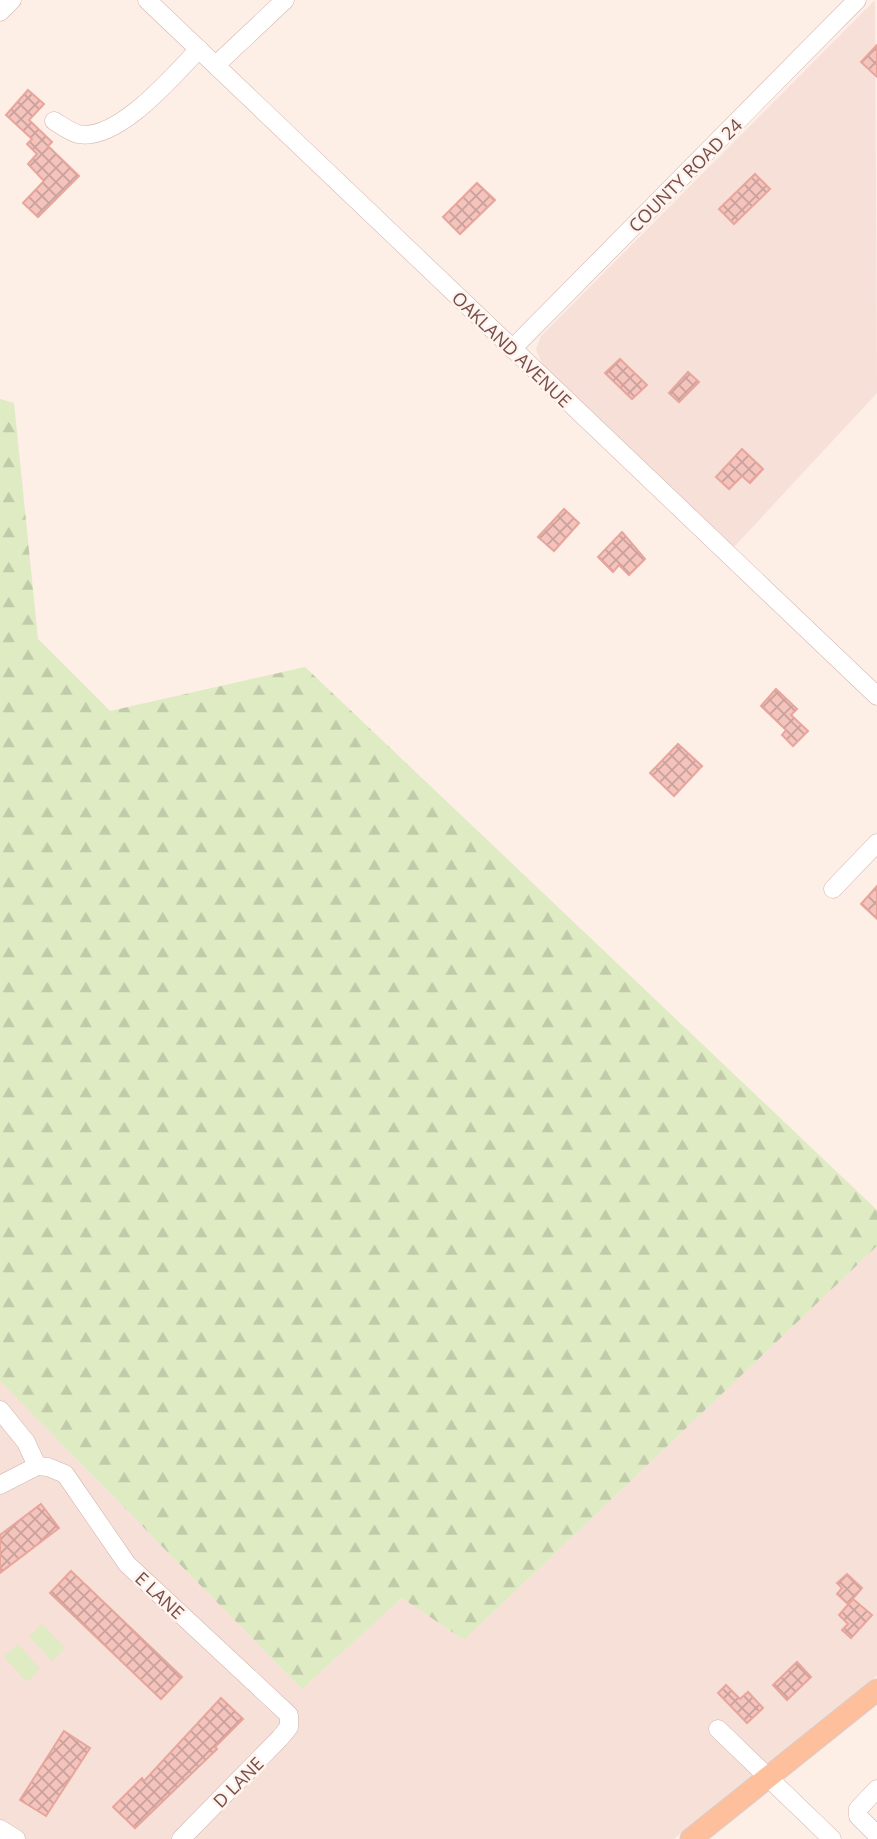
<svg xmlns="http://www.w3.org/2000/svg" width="877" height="1839" font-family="'Open Sans',sans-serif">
  <defs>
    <pattern id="forest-firs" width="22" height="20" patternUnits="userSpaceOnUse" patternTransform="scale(1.75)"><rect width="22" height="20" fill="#deebc3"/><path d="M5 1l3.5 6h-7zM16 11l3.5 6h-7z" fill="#c2cba9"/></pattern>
    <pattern id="building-cross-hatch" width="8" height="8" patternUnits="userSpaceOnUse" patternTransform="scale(1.75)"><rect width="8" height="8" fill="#f3c3bc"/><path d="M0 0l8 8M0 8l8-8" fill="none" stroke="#caa19b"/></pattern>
  </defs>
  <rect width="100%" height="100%" fill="#fdeee6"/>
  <g fill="#f7e0d7">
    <polygon points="875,0 877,393 733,548 544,368 536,349 541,336"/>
    <polygon points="877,1246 877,1676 674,1839 0,1839 0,1381 302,1689 402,1598 464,1640"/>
  </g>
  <g fill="#deebc3">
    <polygon points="42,1624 65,1648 52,1661 29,1636"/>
    <polygon points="18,1644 40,1669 27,1682 4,1657"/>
  </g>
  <polygon fill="url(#forest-firs)" points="0,399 14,403 38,639 110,711 305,667 877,1210 877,1246 464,1640 402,1598 302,1689 0,1381"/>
  <g fill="url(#building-cross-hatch)" stroke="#e7a59c" stroke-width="2">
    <polygon points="877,45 877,77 861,62"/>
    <polygon points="28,90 44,104 29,120 52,142 48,146 79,176 38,217 23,203 44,181 28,164 37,154 27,144 32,139 6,115"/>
    <polygon points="755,174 770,189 734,224 719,209"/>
    <polygon points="477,183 495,200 460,234 443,217"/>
    <polygon points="620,359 647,385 632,399 605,373"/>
    <polygon points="688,372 699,382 679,402 669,393"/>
    <polygon points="742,449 763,469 750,483 742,476 729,489 716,477"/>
    <polygon points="564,509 579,523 554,551 538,537"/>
    <polygon points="622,532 645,559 629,575 619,565 613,572 598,557"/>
    <polygon points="776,689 797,709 791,715 808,731 793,746 782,735 786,730 761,706"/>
    <polygon points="678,744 702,766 674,796 650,773"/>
    <polygon points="877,886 877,919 861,904"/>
    <polygon points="41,1504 59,1528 0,1573 0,1535"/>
    <polygon points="71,1571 182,1677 161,1699 50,1593"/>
    <polygon points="847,1574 862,1588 848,1604 837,1594 842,1588 837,1583"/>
    <polygon points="853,1599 872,1615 851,1638 842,1630 848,1624 839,1615"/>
    <polygon points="797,1662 811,1677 787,1700 773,1685"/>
    <polygon points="726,1685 740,1699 748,1692 763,1708 747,1723 718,1693"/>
    <polygon points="221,1698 243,1719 215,1747 217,1749 135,1828 113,1807 142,1778 144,1781"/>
    <polygon points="64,1731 90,1748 46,1816 20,1800"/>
  </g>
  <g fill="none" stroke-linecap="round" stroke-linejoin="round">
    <g stroke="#d1b4ad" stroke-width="19">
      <g id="minor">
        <polyline points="147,0 877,696"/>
        <polyline points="0,12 12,0"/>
        <polyline points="216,65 285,0"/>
        <path d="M 54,121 C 61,125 70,132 78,134 C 118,142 174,75 199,49"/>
        <polyline points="512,349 857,0"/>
        <polyline points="833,889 877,843"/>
        <polyline points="0,1410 26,1442 37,1466"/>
        <polyline points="0,1485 37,1466 48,1467 65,1474 127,1564 289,1715 289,1727 280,1738 181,1839"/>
        <polyline points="718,1729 832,1839"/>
        <polyline points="877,1789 858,1809 858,1816 877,1835"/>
        <polyline points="0,1829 16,1839"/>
      </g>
    </g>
    <g stroke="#d9cdcc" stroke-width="23">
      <polyline id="major" points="691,1839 877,1690"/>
    </g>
    <use href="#minor" stroke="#fff" stroke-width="18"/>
    <use href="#major" stroke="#fdbf9c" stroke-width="21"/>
  </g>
  <g text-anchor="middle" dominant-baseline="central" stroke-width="5" stroke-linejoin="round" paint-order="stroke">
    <g font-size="18" fill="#774d49" stroke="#fff3ed">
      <text transform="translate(685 175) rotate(-45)">COUNTY ROAD 24</text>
      <text transform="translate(512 349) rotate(44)">OAKLAND AVENUE</text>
      <text transform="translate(160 1595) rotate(43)">E LANE</text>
      <text transform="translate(238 1782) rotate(-45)">D LANE</text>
    </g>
  </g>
</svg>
